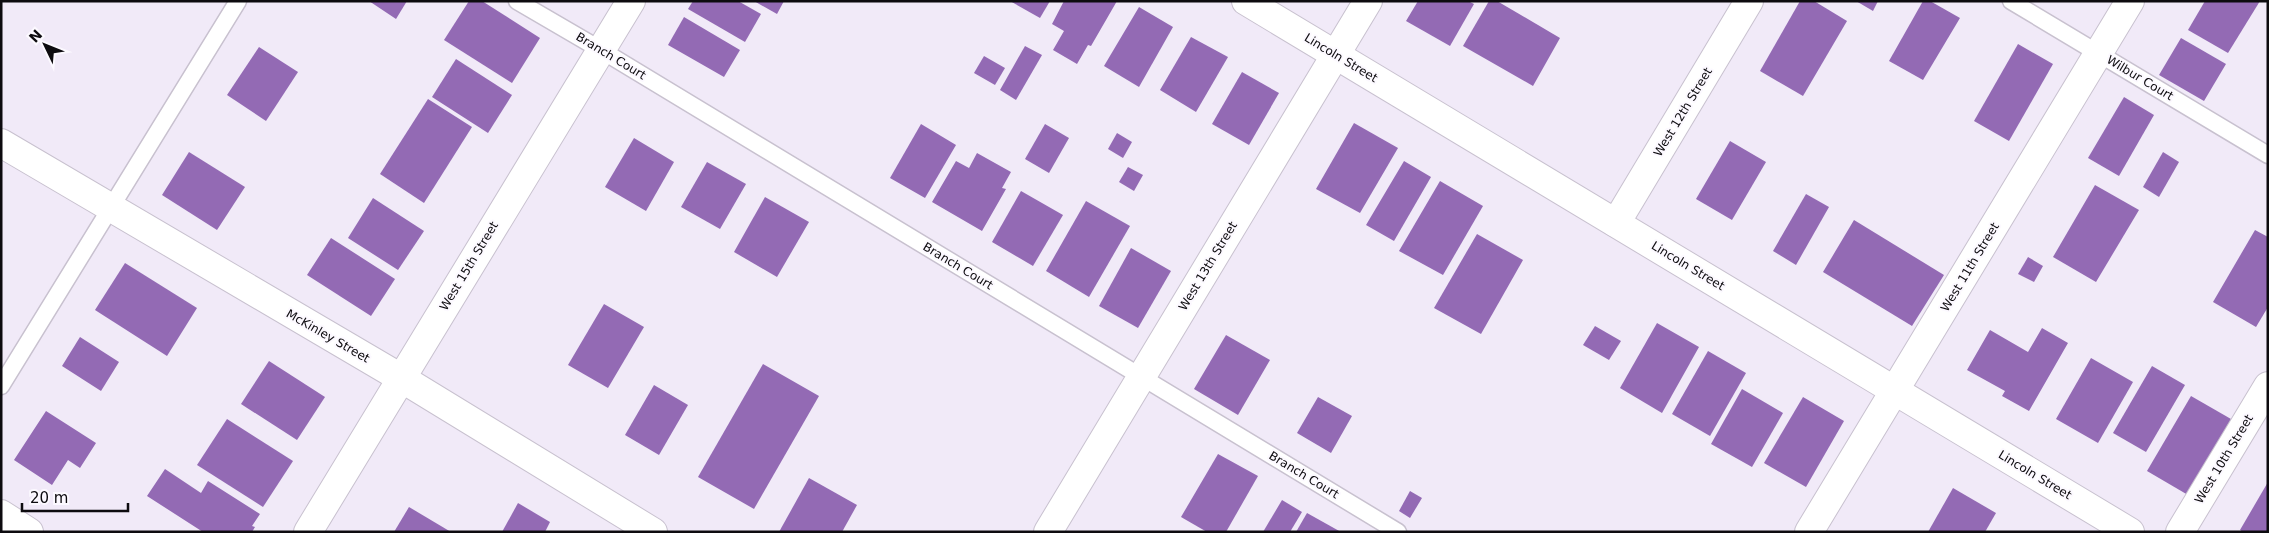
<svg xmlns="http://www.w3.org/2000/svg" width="2269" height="533" font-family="'DejaVu Sans',sans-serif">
  <rect width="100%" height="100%" fill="#f1eaf8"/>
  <g fill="#936ab4">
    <polygon points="369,1 407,1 396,19"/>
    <polygon points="469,1 482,1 540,38 512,83 444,40"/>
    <polygon points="693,1 738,1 761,14 745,42 688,9"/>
    <polygon points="754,1 784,1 777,14"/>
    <polygon points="1010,1 1050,1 1040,18"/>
    <polygon points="1064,1 1117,1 1091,46 1088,45 1077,64 1053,50 1064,31 1052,24"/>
    <polygon points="1418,1 1468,1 1474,4 1450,46 1406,21"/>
    <polygon points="1489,1 1497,1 1560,38 1533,86 1463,46"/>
    <polygon points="1800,1 1814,1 1847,21 1803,96 1760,71"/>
    <polygon points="1856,1 1878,1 1873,11"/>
    <polygon points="1923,1 1930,1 1960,18 1923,80 1889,61"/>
    <polygon points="2205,1 2260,1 2228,53 2188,30"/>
    <polygon points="1139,7 1173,27 1139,87 1104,66"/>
    <polygon points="684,17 740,50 724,77 668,45"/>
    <polygon points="1191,37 1228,57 1196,112 1160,90"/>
    <polygon points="2181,38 2226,64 2204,101 2159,75"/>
    <polygon points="2018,44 2053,64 2009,141 1974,121"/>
    <polygon points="1025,46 1042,55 1016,100 1000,90"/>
    <polygon points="259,47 298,72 266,121 227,95"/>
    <polygon points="984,56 1005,68 995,85 974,73"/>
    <polygon points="456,59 512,95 488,133 432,97"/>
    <polygon points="1242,72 1279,93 1249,145 1212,124"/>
    <polygon points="2124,97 2154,115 2119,176 2088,158"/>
    <polygon points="428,99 472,127 424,203 380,174"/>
    <polygon points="1354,123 1398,148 1360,213 1316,189"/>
    <polygon points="921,124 956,145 925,198 890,178"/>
    <polygon points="1045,124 1069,138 1049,173 1025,159"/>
    <polygon points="1117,133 1132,142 1123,158 1108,149"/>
    <polygon points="634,138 674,162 646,211 605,187"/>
    <polygon points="1730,141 1766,162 1732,220 1696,199"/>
    <polygon points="189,152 245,187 217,230 162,195"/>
    <polygon points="2163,152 2179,162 2159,197 2143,187"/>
    <polygon points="977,153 1011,172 1002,188 1006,189 982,231 932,202 956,161 969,168"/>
    <polygon points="1404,161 1431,177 1394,241 1366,225"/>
    <polygon points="707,162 746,184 720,229 681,207"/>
    <polygon points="1128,167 1143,175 1134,191 1119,182"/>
    <polygon points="1440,181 1483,206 1443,275 1399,251"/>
    <polygon points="2095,185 2139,210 2096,282 2053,257"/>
    <polygon points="1021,191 1063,215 1033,266 992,242"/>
    <polygon points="1806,194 1829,207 1796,265 1773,251"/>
    <polygon points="765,197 809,222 777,277 734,252"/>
    <polygon points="373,198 424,231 398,270 348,238"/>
    <polygon points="1086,201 1130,226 1089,297 1046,271"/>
    <polygon points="1854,220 1944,275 1912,326 1823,272"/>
    <polygon points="2255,230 2268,237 2268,307 2256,327 2213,302"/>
    <polygon points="1477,234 1523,260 1481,334 1434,308"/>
    <polygon points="331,238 395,279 371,316 307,275"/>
    <polygon points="1131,248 1171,271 1138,328 1099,306"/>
    <polygon points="2028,257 2043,266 2034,282 2018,274"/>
    <polygon points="125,263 197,308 167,356 95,310"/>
    <polygon points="604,304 644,327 608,388 568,365"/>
    <polygon points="1657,323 1699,347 1662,413 1620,388"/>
    <polygon points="1595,326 1621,341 1609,360 1583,345"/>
    <polygon points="2042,328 2068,343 2029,411 2002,396 2005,391 1967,370 1990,330 2028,352"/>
    <polygon points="1226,335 1270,360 1238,415 1194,389"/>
    <polygon points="80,337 119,362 101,391 62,366"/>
    <polygon points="1708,351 1746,373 1710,436 1672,414"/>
    <polygon points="2091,358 2133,382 2098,443 2056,419"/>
    <polygon points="269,361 325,397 297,440 241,404"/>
    <polygon points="763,364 819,396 754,509 698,477"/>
    <polygon points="2152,366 2185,385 2146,452 2113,433"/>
    <polygon points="654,385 688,405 659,455 625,435"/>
    <polygon points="1742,389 1783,413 1752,467 1711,444"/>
    <polygon points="2191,396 2231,419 2188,495 2147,471"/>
    <polygon points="1318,397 1352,416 1331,453 1297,433"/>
    <polygon points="1803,397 1844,421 1806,487 1764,463"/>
    <polygon points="46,411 96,443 80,468 68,460 52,485 14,460"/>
    <polygon points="227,419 293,461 263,507 197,465"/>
    <polygon points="1218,454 1258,476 1226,532 1207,532 1181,517"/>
    <polygon points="165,469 201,493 208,481 260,514 252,526 255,527 252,532 203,532 147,496"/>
    <polygon points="809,478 857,505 842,532 779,532"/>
    <polygon points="2268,482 2268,532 2243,532 2240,530"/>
    <polygon points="1953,488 1996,513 1985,532 1928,532"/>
    <polygon points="1410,491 1422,498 1410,518 1399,511"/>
    <polygon points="1282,500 1302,512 1290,532 1263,532"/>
    <polygon points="518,503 550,522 545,532 502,532"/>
    <polygon points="409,507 451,532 394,532"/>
    <polygon points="1307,513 1341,532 1296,532"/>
  </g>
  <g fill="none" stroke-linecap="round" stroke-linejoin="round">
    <g stroke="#c8c1cf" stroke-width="19">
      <g id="service">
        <polyline points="517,1 601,50 1398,532"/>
        <polyline points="2011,1 2268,155"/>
        <polyline points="1,386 238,1"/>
      </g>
    </g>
    <g stroke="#c8c1cf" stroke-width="30">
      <g id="minor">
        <polyline points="1246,1 2130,532"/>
        <polyline points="1,143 401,378 653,532"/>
        <polyline points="1616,223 1749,1"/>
        <polyline points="1,514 29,532"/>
        <polyline points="1048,532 1368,1"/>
        <polyline points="1809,532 2130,1"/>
        <polyline points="2180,532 2268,386"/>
      </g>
    </g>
    <g stroke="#c8c1cf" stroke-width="30">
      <polyline id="secondary" points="308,532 631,1"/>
    </g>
    <use href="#service" stroke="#fff" stroke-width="16"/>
    <use href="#minor" stroke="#fff" stroke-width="28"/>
    <use href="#secondary" stroke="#fff" stroke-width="28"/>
  </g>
  <g text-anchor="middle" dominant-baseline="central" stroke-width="4" stroke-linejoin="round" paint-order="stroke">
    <g font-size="12" fill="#0d0b0f" stroke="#fcf9ff">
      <text transform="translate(611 56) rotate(31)">Branch Court</text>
      <text transform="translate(1341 58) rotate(31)">Lincoln Street</text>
      <text transform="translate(2140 78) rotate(31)">Wilbur Court</text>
      <text transform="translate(1683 112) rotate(-59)">West 12th Street</text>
      <text transform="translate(469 266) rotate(-59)">West 15th Street</text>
      <text transform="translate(958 266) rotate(31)">Branch Court</text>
      <text transform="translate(1208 266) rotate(-59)">West 13th Street</text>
      <text transform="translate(1688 266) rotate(31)">Lincoln Street</text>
      <text transform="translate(1970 267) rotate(-59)">West 11th Street</text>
      <text transform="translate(328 336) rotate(30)">McKinley Street</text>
      <text transform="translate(2224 459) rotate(-59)">West 10th Street</text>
      <text transform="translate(1304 475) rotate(31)">Branch Court</text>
      <text transform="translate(2035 475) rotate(31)">Lincoln Street</text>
    </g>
  </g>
  <rect width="2269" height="533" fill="none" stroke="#0d0b0f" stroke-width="5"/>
  <g transform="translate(45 45) rotate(313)" stroke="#fcf9ff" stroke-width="4" paint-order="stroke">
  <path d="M0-4L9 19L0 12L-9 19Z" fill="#0d0b0f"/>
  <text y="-8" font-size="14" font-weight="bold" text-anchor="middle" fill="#0d0b0f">N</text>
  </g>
  <path d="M22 503v8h106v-8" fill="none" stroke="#0d0b0f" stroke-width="2.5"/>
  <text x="30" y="503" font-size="15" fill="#0d0b0f" stroke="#fcf9ff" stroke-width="4" paint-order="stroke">20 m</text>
</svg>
